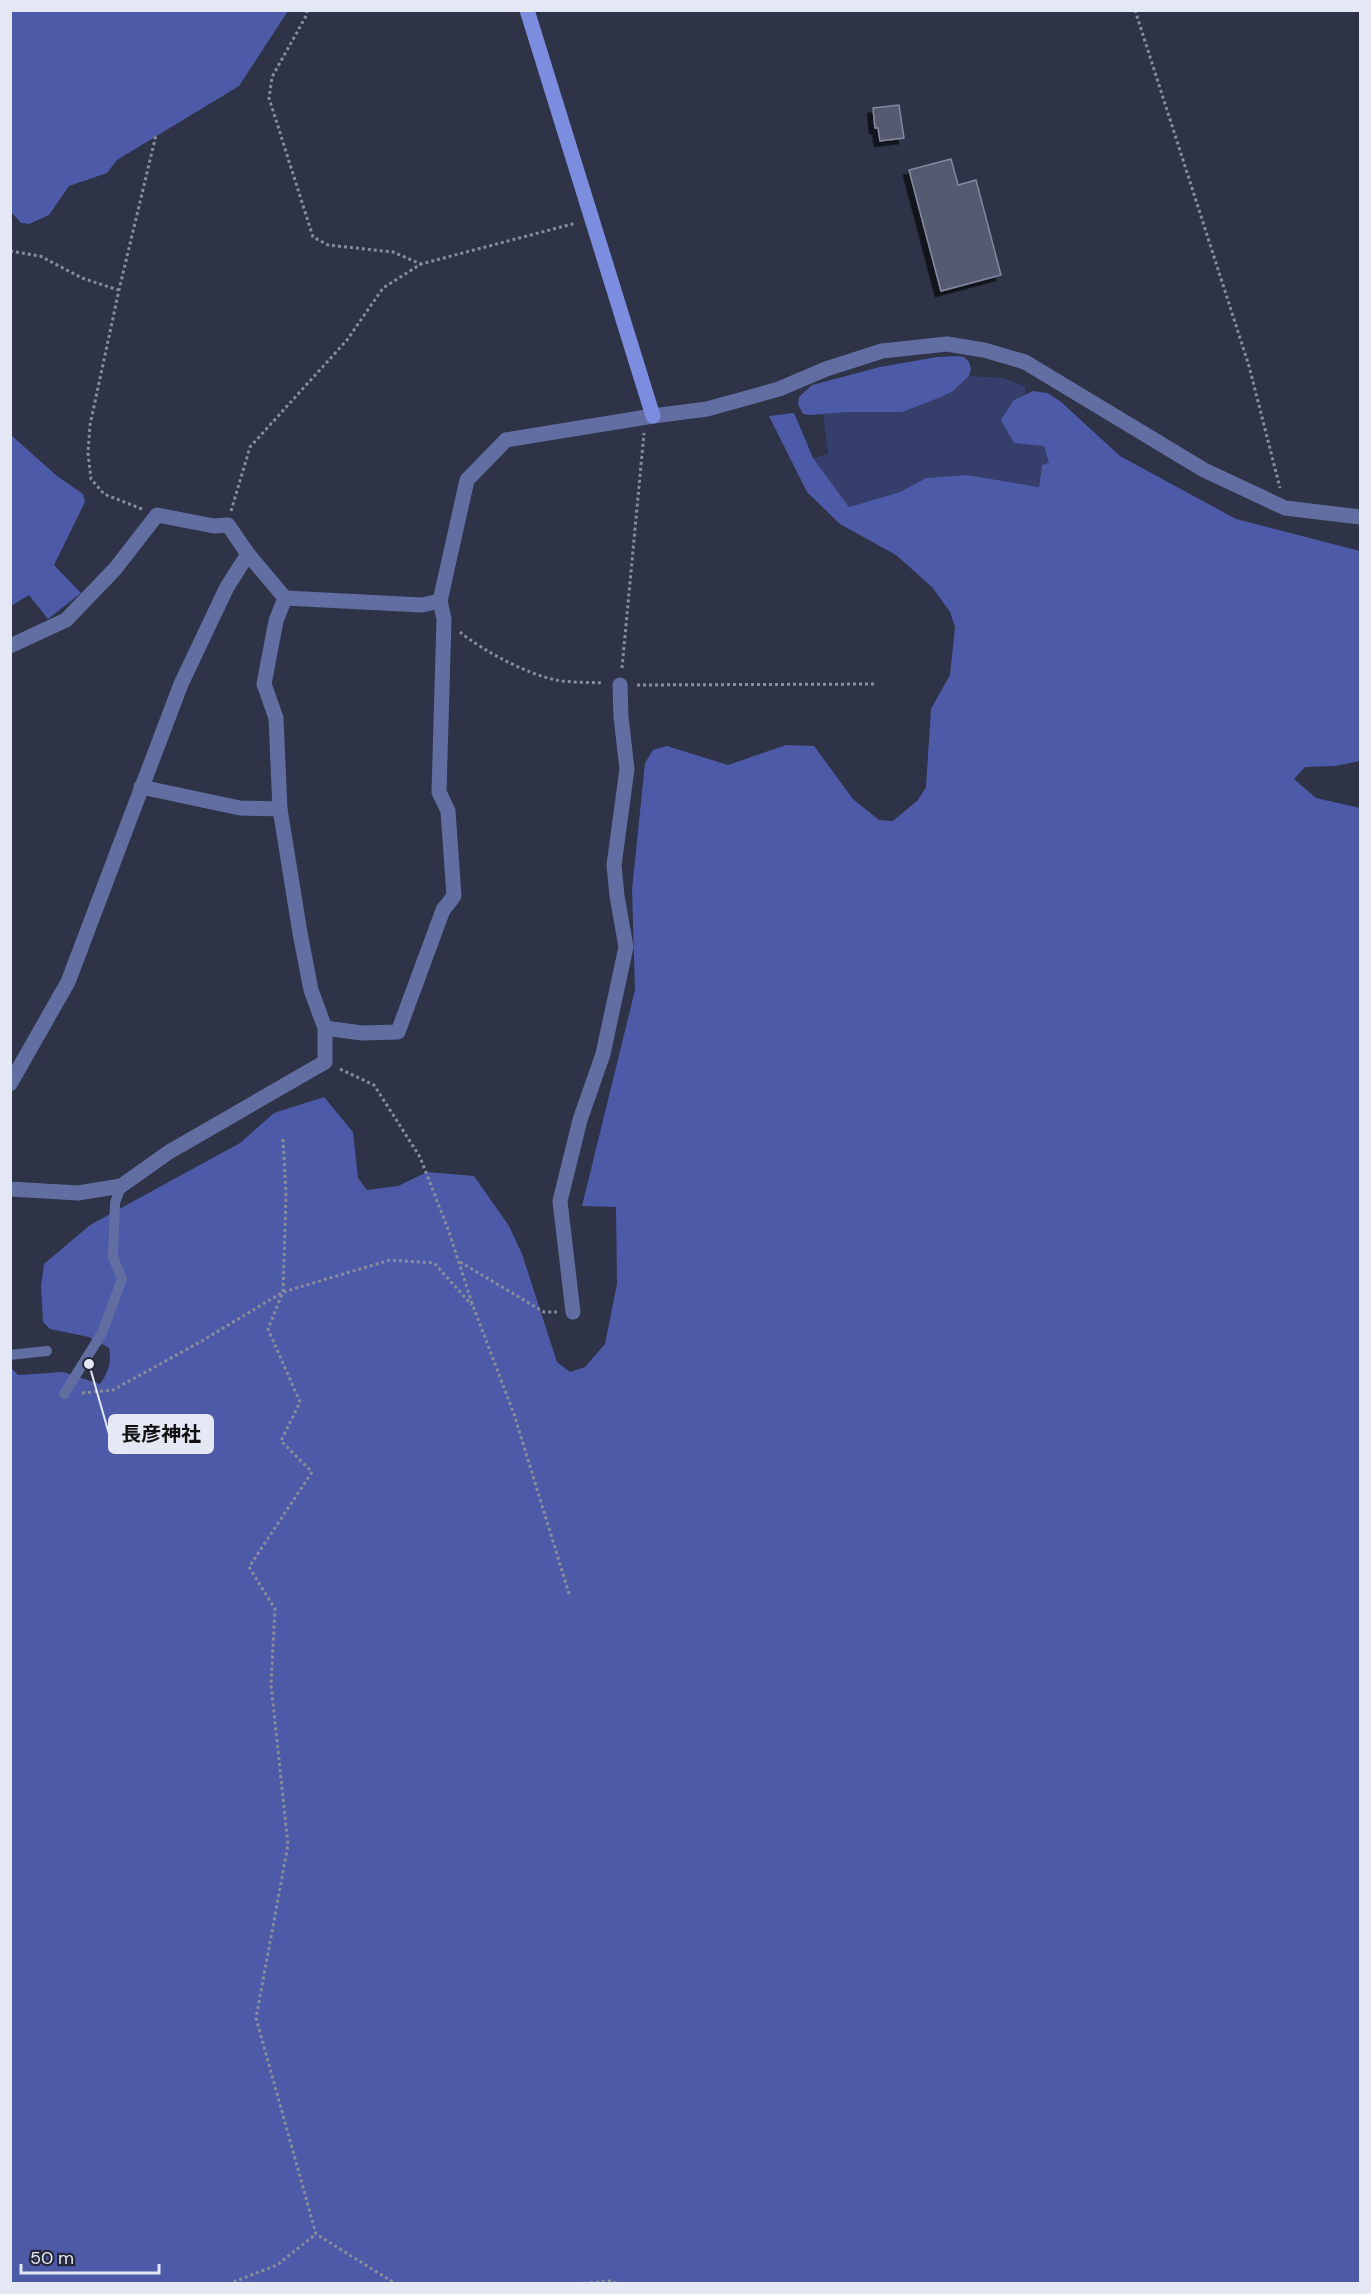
<svg xmlns="http://www.w3.org/2000/svg" width="1371" height="2294" font-family="'DM Sans','Noto Sans JP',sans-serif">
  <defs>
    <filter id="shadow"><feDropShadow dx="-5.5" dy="5.5" stdDeviation="0" flood-color="#0009"/></filter>
  </defs>
  <rect width="100%" height="100%" fill="#2e3347"/>
  <polygon fill="#363f6c" points="969,376 1003,378 1025,386 1025,394 1014,400 1015,443 1044,445 1050,464 1042,465 1039,487 967,475 926,478 900,492 849,507 813,458 828,454 823,414 924,402 953,391"/>
  <g fill="#4d5aa7">
    <polygon points="10,11 11,10 288,11 239,86 117,160 107,173 69,186 49,215 29,224 21,223 11,212"/>
    <polygon points="956,356 964,357 969,362 971,369 969,376 953,391 941,397 902,412 847,412 810,415 803,414 798,404 799,397 812,385 880,367 937,357"/>
    <path d="M 1033,391 L 1047,393 L 1060,401 L 1120,456 L 1236,519 L 1360,551 L 1360,761 L 1335,766 L 1305,767 L 1294,779 L 1316,798 L 1360,808 L 1360,2283 L 11,2283 L 10,1367 L 18,1375 L 63,1372 L 100,1384 C 108,1373 112,1362 109,1348 L 89,1337 L 50,1329 L 43,1322 L 41,1287 L 44,1264 L 90,1225 L 240,1143 L 274,1113 L 324,1097 L 353,1132 L 358,1178 L 367,1190 L 398,1186 L 427,1172 L 474,1176 L 509,1226 L 522,1254 L 557,1362 L 570,1372 L 585,1367 L 605,1344 L 617,1284 L 616,1207 L 582,1206 L 635,990 L 632,890 L 645,763 L 653,750 L 667,746 L 728,765 L 786,745 L 814,746 L 853,799 L 879,820 L 893,821 L 918,800 L 926,787 L 931,709 L 950,675 L 955,627 L 950,612 L 932,587 L 896,555 L 840,524 L 807,492 L 769,416 L 794,413 L 813,458 L 849,507 L 900,492 L 926,478 L 967,475 L 1039,487 L 1042,465 L 1049,463 L 1044,446 L 1014,443 L 1001,420 L 1014,400 Z"/>
    <polygon points="11,435 57,476 83,494 85,502 54,565 81,593 48,619 29,595 11,606"/>
  </g>
  <g fill="#555a70" stroke="#8289a0" stroke-width="1.5" filter="url(#shadow)">
    <polygon points="899,105 904,138 880,141 878,128 875,128 873,108"/>
    <polygon points="951,159 958,185 976,180 1001,275 941,291 909,170"/>
  </g>
  <g fill="none" stroke-linecap="round" stroke-linejoin="round">
    <g stroke="#878c9c" stroke-width="3" stroke-dasharray="3 3" stroke-linecap="butt">
      <polyline points="307,10 306,16 272,77 269,98 313,237 328,245 393,252 421,264"/>
      <polyline points="1135,10 1249,366 1280,488"/>
      <polyline points="10,251 40,256 82,278 118,290"/>
      <polyline points="142,509 104,494 91,479 88,453 90,425 119,290 156,135"/>
      <polyline points="231,511 250,447 347,340 383,288 421,264 576,223"/>
      <path d="M 460,632 C 483,651 527,674 556,680 C 571,683 588,682 603,683"/>
      <polyline points="622,668 644,433"/>
      <polyline points="637,685 875,684"/>
      <polyline points="340,1069 374,1085 420,1157 448,1229 473,1306 514,1414 570,1597"/>
      <polyline points="283,1139 286,1196 283,1292 268,1329 300,1402 281,1441 312,1472 249,1567 275,1609 271,1684 288,1845 256,2018 316,2234 396,2284"/>
      <polyline points="460,1262 544,1312 557,1312"/>
      <polyline points="82,1393 113,1390 200,1342 283,1292 390,1260 434,1263 472,1305"/>
      <polyline points="228,2284 277,2265 316,2234"/>
      <polyline points="578,2284 609,2281 620,2284"/>
    </g>
    <g stroke="#626ea2" stroke-width="10">
      <polyline points="10,1355 47,1351"/>
      <polyline points="64,1394 102,1333 122,1279 113,1257 115,1203 121,1186"/>
    </g>
    <g stroke="#626ea2" stroke-width="15">
      <polyline points="10,646 66,620 115,569 157,515 214,526 228,525 248,554 285,598 422,605 440,601"/>
      <polyline points="141,787 240,808 280,809"/>
      <polyline points="325,1028 362,1033 398,1032 443,910 454,896 448,811 439,792 444,619 440,601 467,480 506,440 653,416 707,409 779,389 826,369 882,351 947,344 984,350 1025,362 1204,470 1285,508 1360,517"/>
      <polyline points="10,1084 68,982 181,684 227,587 248,554"/>
      <polyline points="10,1189 78,1193 121,1186 169,1152 325,1062 325,1028 311,990 300,933 280,809 276,718 264,684 276,621 285,598"/>
      <polyline points="573,1312 560,1201 580,1120 603,1054 626,947 617,896 614,865 627,769 621,717 620,685"/>
    </g>
    <polyline stroke="#7c8cdf" stroke-width="15" points="527,10 653,416"/>
  </g>
  <path fill="none" stroke="#e4e8f5" stroke-width="2" d="M89 1364L109 1434"/>
  <circle fill="#e4e8f5" stroke="#24293c" stroke-width="2" cx="89" cy="1364" r="6"/>
  <rect fill="#e4e8f5" stroke="#e4e8f5" stroke-width="2" x="109" y="1415" width="104" height="38" rx="6"/>
  <g font-size="20" text-anchor="middle" font-weight="bold" fill="#111">
    <text x="161" y="1441">長彦神社</text>
  </g>
  <rect width="1371" height="2294" fill="none" stroke="#e4e8f5" stroke-width="24"/>
  <path d="M21 2264v9h138v-9" fill="none" stroke="#e4e8f5" stroke-width="3"/>
  <text x="30" y="2264" font-size="18" fill="#e4e8f5" stroke="#24293c" stroke-width="4.5" paint-order="stroke">50 m</text>
</svg>
